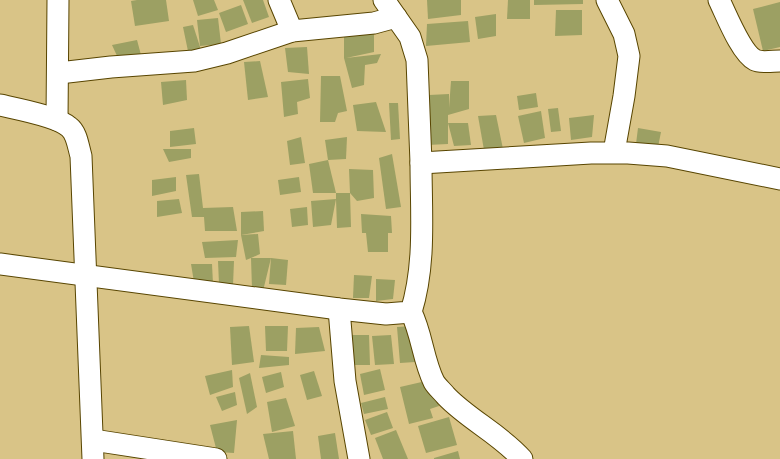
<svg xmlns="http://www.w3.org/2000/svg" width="780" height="459" font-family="Merriweather,serif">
  <rect width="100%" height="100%" fill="#d9c487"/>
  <g fill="#9ca063">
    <polygon points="137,0 166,0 169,21 135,26 131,1"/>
    <polygon points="193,0 214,0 218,10 198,16"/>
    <polygon points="243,0 263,0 269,17 252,23"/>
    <polygon points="427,0 461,0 461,15 428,19"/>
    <polygon points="508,0 530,0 530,19 507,19"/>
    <polygon points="534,0 583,0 583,4 534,5"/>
    <polygon points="780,2 780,47 763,51 753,9"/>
    <polygon points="241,5 248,24 226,32 219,13"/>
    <polygon points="556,10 582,10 582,35 555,36"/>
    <polygon points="496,14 496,36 478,39 475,17"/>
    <polygon points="218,18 221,44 200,46 197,20"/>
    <polygon points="468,21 470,42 426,46 427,24"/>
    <polygon points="193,25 202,53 189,56 183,27"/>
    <polygon points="374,32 374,52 346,58 381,54 377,63 365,65 364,85 352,88 344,58 344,35"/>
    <polygon points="137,40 141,55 118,58 112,45"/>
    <polygon points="307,47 309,74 288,72 285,48"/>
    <polygon points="260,61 268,97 248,100 244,62"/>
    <polygon points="321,76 340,76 347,111 338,113 335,122 320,122"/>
    <polygon points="308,79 310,98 297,102 298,114 284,117 281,82"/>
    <polygon points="186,80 187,100 163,105 161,82"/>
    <polygon points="451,81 469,81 469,109 448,115 448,144 427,145 429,95 449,94 449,108"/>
    <polygon points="536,93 538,107 519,110 517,96"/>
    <polygon points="376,102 386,132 357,131 353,105"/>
    <polygon points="389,103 398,103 400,139 391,140"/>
    <polygon points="558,108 561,131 551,132 548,109"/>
    <polygon points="541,111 545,138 524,143 518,116"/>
    <polygon points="496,115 503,149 484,150 478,116"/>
    <polygon points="594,115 592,137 571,140 569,118"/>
    <polygon points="448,123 468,123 471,145 454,146"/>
    <polygon points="194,128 196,144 170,147 170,131"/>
    <polygon points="638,128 661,132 658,147 636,144"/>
    <polygon points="301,137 305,163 290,165 287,141"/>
    <polygon points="347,137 346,159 328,160 325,140"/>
    <polygon points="163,149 191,149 191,158 169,162"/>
    <polygon points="392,154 401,207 386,209 379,158"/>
    <polygon points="328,160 336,193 313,193 309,164"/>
    <polygon points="349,169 373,170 374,198 357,201 350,193 351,227 337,228 336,199 331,225 313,227 311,201 336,199 336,193 350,193"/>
    <polygon points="199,174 203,208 233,207 237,231 205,231 204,217 192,217 186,175"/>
    <polygon points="176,177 176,191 152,196 152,180"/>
    <polygon points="299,177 301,192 280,195 278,180"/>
    <polygon points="179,199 182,213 157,217 157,201"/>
    <polygon points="307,207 308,225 292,227 290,209"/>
    <polygon points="263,211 264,231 241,235 241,212"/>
    <polygon points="361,214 391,216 392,233 388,233 388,252 368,252 366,233 362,233"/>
    <polygon points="258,234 260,254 251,258 271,258 263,291 252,289 251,258 246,260 241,235"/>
    <polygon points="238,240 236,257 205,258 202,242"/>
    <polygon points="271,258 288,260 286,285 269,284"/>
    <polygon points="218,261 234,261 233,285 219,284"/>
    <polygon points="191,264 212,264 213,284 194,282"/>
    <polygon points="354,275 372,276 369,298 353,298"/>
    <polygon points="376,279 395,280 393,299 376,301"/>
    <polygon points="249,326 254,362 232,365 230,327"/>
    <polygon points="265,326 288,326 287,351 266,351"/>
    <polygon points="412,326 415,362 400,363 397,327"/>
    <polygon points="319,327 325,351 295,354 296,328"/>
    <polygon points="350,335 369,335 370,365 351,365"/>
    <polygon points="391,335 394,364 375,365 372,336"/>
    <polygon points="261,355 289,357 289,365 259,368"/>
    <polygon points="380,369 385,390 364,395 360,374"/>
    <polygon points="232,370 233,387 210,395 205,376"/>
    <polygon points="314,371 322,396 307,400 300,375"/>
    <polygon points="281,372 284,387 266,393 262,377"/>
    <polygon points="250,373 257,407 247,414 239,378"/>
    <polygon points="426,381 429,394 436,393 439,406 430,409 433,418 409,424 400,387"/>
    <polygon points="235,392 237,405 222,411 216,397"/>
    <polygon points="385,397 388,409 364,414 361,403"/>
    <polygon points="286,398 295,426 272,432 267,402"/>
    <polygon points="387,412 393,428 371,435 365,420"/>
    <polygon points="449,417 457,445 426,453 418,426"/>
    <polygon points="237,420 234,453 217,452 210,425"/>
    <polygon points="396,430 408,459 383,459 375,438"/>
    <polygon points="293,431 296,459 269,459 263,434"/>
    <polygon points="335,433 339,459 321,459 318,436"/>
    <polygon points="458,451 460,459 434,459 434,458"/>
  </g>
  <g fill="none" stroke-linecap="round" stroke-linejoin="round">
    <g stroke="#584500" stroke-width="23">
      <g id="minor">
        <polyline points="279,0 292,31"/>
        <polyline points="384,0 410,37 417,60 421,163 591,153 628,153 667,156 780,179"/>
        <polyline points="607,0 624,34 629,56 624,96 614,152"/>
        <path d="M 719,0 C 726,14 741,53 755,60 C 761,63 773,61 780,61"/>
        <polyline points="59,73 111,67 194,61 227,53 292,31 374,23 396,17"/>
        <path d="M 0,105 C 17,109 57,116 69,127 C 77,133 78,146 81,156 L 93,459"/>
        <polyline points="57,120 58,0"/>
        <path d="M 0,264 L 339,309 L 386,314 L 411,312 C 426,264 421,212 421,163"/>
        <polyline points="339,309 345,381 359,459"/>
        <path d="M 411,312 C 422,334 423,360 434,382 C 437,387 442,391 446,396 C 469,420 500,434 522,459"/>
        <polyline points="93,440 216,459"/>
      </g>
    </g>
    <use href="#minor" stroke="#fff" stroke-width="21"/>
  </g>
</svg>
